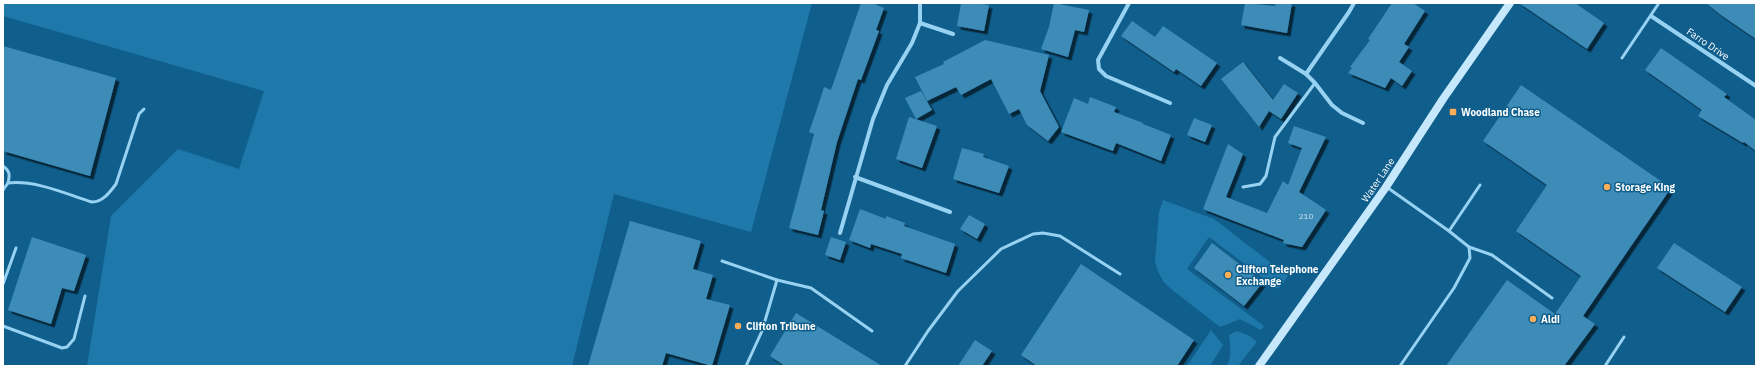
<svg xmlns="http://www.w3.org/2000/svg" width="1759" height="369" font-family="'IBM Plex Sans',sans-serif">
  <defs>
    <filter id="shadow"><feDropShadow dx="3.5" dy="3.5" stdDeviation="0" flood-color="#0009"/></filter>
  </defs>
  <rect width="100%" height="100%" fill="#105e8c"/>
  <g fill="#1e79aa">
    <polygon points="3,3 812,3 751,232 614,194 572,366 87,366 111,216 178,149 239,169 264,91 3,16"/>
    <polygon points="1163,200 1214,219 1288,276 1278,289 1209,237 1187,269 1264,326 1261,330 1240,319 1220,327 1171,289 1163,281 1158,271 1155,262 1159,212"/>
    <polygon points="1211,330 1223,345 1210,366 1187,366"/>
    <path d="M 1237,331 L 1250,336 L 1257,342 L 1238,366 L 1227,366 C 1232,357 1230,345 1229,335 Z"/>
  </g>
  <g fill="#3d8cb8" filter="url(#shadow)">
    <polygon points="861,3 872,3 884,8 876,30 879,31 861,80 858,79 837,142 821,210 824,211 818,235 789,228 814,134 809,132 816,112 824,87 831,90"/>
    <polygon points="961,3 976,3 989,5 984,31 957,26"/>
    <polygon points="1054,3 1089,10 1084,32 1075,30 1068,57 1041,49 1049,27"/>
    <polygon points="1245,3 1275,6 1276,3 1292,3 1287,33 1241,25"/>
    <polygon points="1392,3 1413,3 1425,11 1404,44 1409,47 1399,62 1412,71 1402,86 1391,78 1385,88 1348,73 1352,68 1350,67 1370,40 1368,39"/>
    <polygon points="1519,3 1575,3 1604,23 1587,49"/>
    <polygon points="1706,3 1756,3 1756,39 1721,15"/>
    <polygon points="1132,21 1155,37 1163,26 1217,63 1201,86 1176,69 1174,72 1121,36"/>
    <polygon points="985,40 1049,55 1040,91 1059,127 1048,141 1027,125 1019,109 1009,114 991,79 961,95 956,87 927,101 915,77 944,64 943,62"/>
    <polygon points="3,46 116,78 90,176 3,151"/>
    <polygon points="1661,48 1727,94 1724,97 1756,120 1756,151 1744,142 1743,143 1698,116 1702,110 1645,70"/>
    <polygon points="1243,62 1273,100 1284,84 1298,93 1281,119 1269,111 1259,127 1221,79"/>
    <polygon points="1521,85 1671,188 1583,316 1595,324 1564,366 1446,366 1507,280 1555,314 1581,276 1516,231 1547,185 1483,141"/>
    <polygon points="921,91 932,110 916,119 905,98"/>
    <polygon points="1090,97 1116,107 1114,112 1143,123 1143,124 1171,135 1161,161 1116,143 1113,151 1061,132 1074,98 1088,104"/>
    <polygon points="909,117 937,126 922,168 896,159"/>
    <polygon points="1194,118 1212,125 1205,142 1187,135"/>
    <polygon points="1294,126 1326,137 1299,192 1326,210 1302,247 1283,243 1284,240 1203,209 1228,144 1243,154 1226,197 1267,213 1283,181 1288,185 1302,148 1288,143"/>
    <polygon points="962,148 984,154 983,157 1009,166 999,193 953,179"/>
    <polygon points="860,209 886,219 886,216 905,223 904,226 955,244 946,273 901,258 902,254 871,244 870,248 849,240"/>
    <polygon points="969,215 985,224 977,239 960,229"/>
    <polygon points="630,221 701,241 693,269 713,275 706,299 730,305 712,366 666,353 662,366 588,366"/>
    <polygon points="32,237 86,255 74,291 62,288 51,324 8,310"/>
    <polygon points="831,237 846,242 840,260 825,255"/>
    <polygon points="1212,243 1263,282 1244,306 1194,268"/>
    <polygon points="1674,243 1742,287 1725,312 1657,268"/>
    <polygon points="1081,264 1194,340 1177,366 1037,366 1021,355"/>
    <polygon points="796,313 882,366 785,366 770,356"/>
    <polygon points="975,340 992,351 982,366 958,366"/>
  </g>
  <g fill="none" stroke-linecap="round" stroke-linejoin="round">
    <g stroke="#97d2f2" stroke-width="3">
      <polyline points="1622,58 1659,3"/>
      <path d="M 3,166 C 10,171 10,175 8,183"/>
      <polyline points="1243,187 1260,184 1266,176 1275,137 1315,83"/>
      <polyline points="1388,188 1449,231 1469,247 1470,258 1454,288 1400,366"/>
      <path d="M 3,190 L 8,183 C 36,180 66,194 92,202 C 103,202 110,192 116,184 L 139,114 L 144,109"/>
      <polyline points="1449,231 1480,185"/>
      <polyline points="1469,247 1492,255 1552,298"/>
      <polyline points="722,261 777,280 811,288 872,331"/>
      <polyline points="3,284 16,248"/>
      <polyline points="3,326 62,348 67,347 74,339 85,296"/>
      <polyline points="746,366 762,331 777,280"/>
      <polyline points="905,366 928,331 958,291 1001,249 1033,234 1043,233 1060,236 1120,274"/>
      <polyline points="1605,366 1624,337"/>
    </g>
    <g stroke="#97d2f2" stroke-width="4">
      <polyline points="1129,3 1098,60 1099,69 1106,76 1170,103"/>
      <polyline points="1651,16 1756,86"/>
      <polyline points="920,23 953,34"/>
      <polyline points="1280,58 1306,74 1315,83 1332,105 1342,113 1363,123"/>
      <polyline points="1306,74 1349,12 1354,3"/>
      <polyline points="855,177 950,212"/>
      <polyline points="840,233 873,119 887,85 912,43 920,23 920,3"/>
    </g>
    <polyline stroke="#c6e8fc" stroke-width="8" points="1259,366 1386,187 1443,99 1510,3"/>
  </g>
  <g fill="#ffae58" stroke="#105e8c" stroke-width="1.5">
    <rect x="1449" y="108" width="8" height="8" rx="2"/>
    <circle cx="1607" cy="187" r="4"/>
    <circle cx="1228" cy="275" r="4"/>
    <circle cx="1533" cy="319" r="4"/>
    <circle cx="738" cy="326" r="4"/>
  </g>
  <g text-anchor="middle" dominant-baseline="central" stroke-width="3" stroke-linejoin="round" paint-order="stroke">
    <g font-size="8" fill="#cee2ed">
      <text x="1306" y="216">210</text>
    </g>
    <g font-size="10" fill="#fff" stroke="#105e8c">
      <text transform="translate(1708 44) rotate(34)">Farro Drive</text>
      <text transform="translate(1378 180) rotate(-56)">Water Lane</text>
    </g>
    <g font-size="10" font-weight="bold" fill="#fff" stroke="#105e8c" text-anchor="start">
      <text x="1461" y="112">Woodland Chase</text>
      <text x="1615" y="187">Storage King</text>
      <text x="1236" y="269">Clifton Telephone<tspan x="1236" dy="12">Exchange</tspan></text>
      <text x="1541" y="319">Aldi</text>
      <text x="746" y="326">Clifton Tribune</text>
    </g>
  </g>
  <rect width="1759" height="369" fill="none" stroke="#ffffff" stroke-width="8"/>
</svg>
